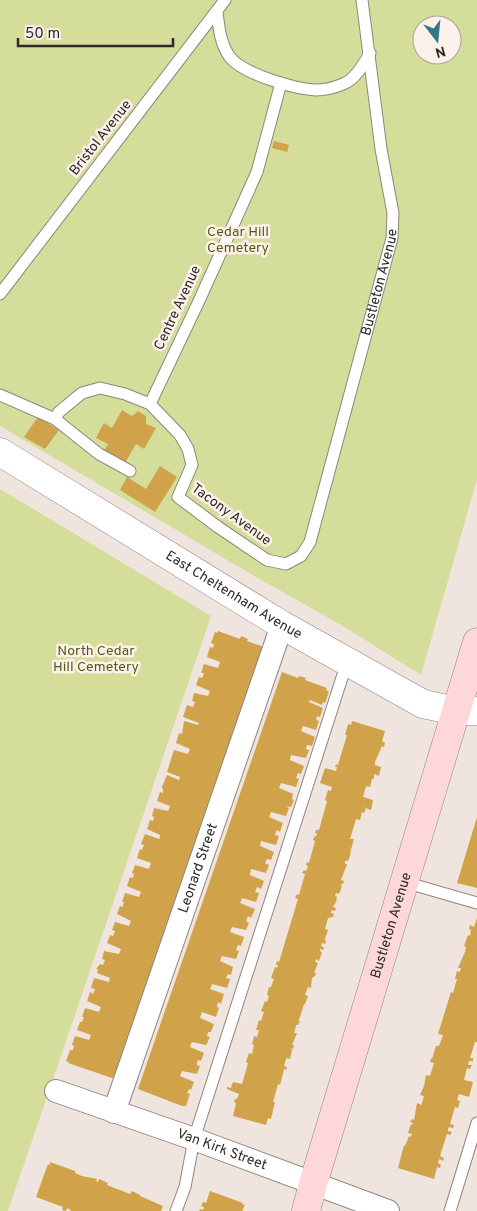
<svg xmlns="http://www.w3.org/2000/svg" width="477" height="1211" font-family="Overpass,sans-serif">
  <rect width="100%" height="100%" fill="#f0e4de"/>
  <g fill="#d4dd9a" fill-rule="evenodd">
    <path d="M 0,0 L 477,0 L 477,479 L 421,675 L 341,625 L 256,577 L 0,426 ZM 422,25 L 452,25 L 452,55 L 422,55 Z"/>
    <polygon points="0,489 211,616 8,1211 0,1211"/>
  </g>
  <g fill="#d0a24a">
    <polygon points="274,141 289,145 287,152 272,148"/>
    <polygon points="122,410 132,416 138,411 146,416 146,424 156,428 144,449 136,444 125,463 104,451 108,444 96,438 104,423 112,428"/>
    <polygon points="38,417 59,430 45,449 24,437"/>
    <polygon points="160,466 177,477 155,512 120,490 127,477 146,489"/>
    <polygon points="218,631 240,639 241,636 248,639 247,641 264,647 115,1079 68,1063 69,1062 66,1061 70,1050 73,1050 73,1049 74,1046 72,1045 75,1036 89,1040 91,1035 77,1030 80,1022 82,1022 83,1020 84,1017 82,1017 85,1008 99,1012 101,1007 87,1001 90,992 93,994 95,989 91,988 94,978 109,982 110,978 97,973 98,969 96,969 100,964 103,965 105,960 102,959 104,951 119,954 121,949 107,943 110,935 113,936 114,934 115,931 112,930 115,922 129,926 131,921 117,914 120,906 123,907 123,905 124,902 122,902 125,893 139,897 141,892 127,886 130,877 133,878 134,874 132,873 135,865 149,869 151,863 137,858 140,849 142,850 144,845 141,844 145,834 159,839 160,837 160,835 147,829 150,820 153,821 154,817 152,816 154,808 168,811 169,809 170,806 157,801 160,792 163,793 163,790 162,787 167,775 179,780 180,777 167,772 174,750 188,754 190,749 176,743 179,733 182,734 184,721 198,725 199,723 183,717 187,705 193,707 195,702 192,701 194,693 208,696 210,691 196,685 199,677 202,678 203,676 204,673 201,673 204,664 218,668 220,662 207,657 210,647 213,648 214,644 211,643 215,632 217,633"/>
    <polygon points="282,672 298,678 299,676 306,678 305,680 327,688 326,690 329,692 325,703 323,702 322,705 310,700 309,702 323,708 320,717 317,716 316,720 319,721 316,730 303,726 301,731 315,737 312,746 307,745 306,749 309,750 306,758 291,755 290,760 304,766 301,774 298,773 296,778 299,779 296,787 281,783 279,788 291,793 293,794 292,799 294,800 291,807 286,806 289,808 286,816 271,812 270,815 269,817 283,823 280,832 277,830 276,832 275,835 279,836 276,845 261,841 260,846 274,852 271,860 267,859 265,863 269,865 266,873 251,869 250,875 264,881 261,889 257,887 255,892 259,893 256,902 242,898 241,901 240,903 255,909 251,918 248,916 246,921 249,923 246,930 232,927 231,929 230,932 244,937 241,946 238,945 236,950 239,951 236,959 222,956 220,961 233,967 231,975 228,974 226,978 230,979 227,988 212,984 211,987 210,989 224,994 221,1004 218,1002 217,1007 219,1008 216,1017 202,1012 200,1018 214,1024 211,1032 208,1032 208,1033 207,1036 210,1037 206,1045 192,1042 191,1044 190,1047 204,1053 201,1061 198,1060 197,1063 197,1065 200,1066 197,1074 182,1071 180,1076 194,1082 191,1090 189,1089 187,1093 190,1094 186,1106 182,1106 138,1089"/>
    <polygon points="352,721 385,731 382,741 385,743 384,747 382,746 375,762 375,765 381,767 379,776 374,774 374,779 372,779 370,787 366,786 363,797 373,800 371,810 363,807 366,809 364,813 362,812 360,820 356,819 350,839 354,839 350,853 351,853 348,861 345,861 345,864 347,864 341,880 344,881 343,884 340,885 342,886 339,894 336,893 335,896 337,897 336,902 333,907 336,908 335,911 332,910 331,913 334,914 333,917 328,918 325,929 328,930 325,939 323,939 326,940 325,944 322,943 321,946 324,947 323,950 320,949 320,951 322,952 319,961 316,959 315,962 318,963 314,973 316,973 315,976 312,978 311,988 308,987 305,995 308,996 305,1004 304,1004 299,1020 297,1020 300,1021 298,1025 296,1025 296,1026 294,1033 297,1033 292,1045 294,1045 293,1049 291,1048 292,1050 290,1059 286,1058 286,1059 284,1066 287,1067 286,1070 284,1069 280,1085 278,1084 273,1102 275,1102 271,1119 268,1118 266,1125 233,1116 236,1103 234,1102 235,1099 237,1099 239,1094 227,1089 227,1087 231,1088 233,1082 242,1084 248,1063 246,1062 249,1053 252,1054 254,1045 252,1044 254,1036 257,1037 259,1030 256,1030 259,1020 261,1021 264,1012 261,1011 265,1001 267,1002 269,996 267,995 269,987 271,987 274,979 271,978 275,967 277,968 278,965 276,965 277,961 279,962 298,899 295,898 297,894 299,895 305,874 302,873 304,870 306,871 307,869 308,866 306,865 307,862 309,863 315,841 313,840 314,837 316,836 317,833 315,833 316,830 319,830 327,801 325,800 328,790 331,791 332,787 320,783 325,768 336,771 337,767 335,767 336,764 338,765 347,735 345,735 348,724 351,725"/>
    <polygon points="477,817 477,888 457,883"/>
    <polygon points="477,918 477,1042 475,1042 470,1058 473,1058 473,1061 469,1061 468,1065 472,1065 470,1069 467,1068 464,1080 473,1082 469,1097 459,1094 457,1100 460,1101 458,1108 455,1107 450,1124 454,1125 453,1128 449,1127 448,1129 448,1131 452,1132 450,1135 447,1134 440,1156 444,1158 443,1161 439,1159 438,1163 441,1165 440,1168 437,1167 434,1179 398,1168 404,1145 405,1146 407,1141 409,1142 407,1141 409,1136 411,1137 412,1134 408,1133 411,1124 412,1125 413,1123 410,1122 412,1119 414,1120 417,1103 422,1105 422,1103 424,1096 420,1095 424,1086 426,1075 430,1076 434,1063 430,1062 431,1058 432,1059 436,1046 439,1046 443,1035 438,1034 451,992 453,993 457,979 455,979 457,971 460,972 461,968 458,968 465,952 466,947 464,946 468,935 470,936 471,930 469,929 470,925 474,927"/>
    <polygon points="50,1162 75,1171 75,1173 82,1176 97,1179 96,1181 98,1182 99,1179 108,1183 107,1185 130,1194 132,1191 140,1195 140,1196 163,1206 161,1211 70,1211 71,1210 67,1208 66,1211 62,1210 63,1207 36,1197 48,1164 50,1165"/>
    <polygon points="210,1191 243,1203 242,1204 245,1205 242,1211 199,1211 200,1209 203,1210 204,1207 201,1206 203,1202 206,1203"/>
  </g>
  <g fill="none" stroke-linecap="round" stroke-linejoin="round">
    <g stroke="#90857f" stroke-width="13">
      <g id="service">
        <path d="M 217,12 C 219,28 220,42 229,56 C 242,74 295,89 316,90 C 324,90 336,87 343,84 C 355,80 364,64 370,53"/>
        <polyline points="0,294 225,0"/>
        <path id="s1" d="M 0,395 L 55,419 L 59,412 L 82,393 L 100,388 L 125,394 L 150,404 L 180,435 L 188,449 L 192,465 L 178,497 L 218,527 L 267,560 L 286,564 L 301,556 L 310,542 L 392,238 L 393,213 L 381,149 L 362,0"/>
        <polyline points="150,404 199,301 257,172 281,83"/>
        <polyline points="55,419 99,454 130,471"/>
        <polyline points="404,882 477,903"/>
        <polyline points="176,1211 185,1187 194,1139 347,662"/>
        <polyline points="450,1211 477,1123"/>
      </g>
    </g>
    <g stroke="#90857f" stroke-width="24">
      <g id="minor">
        <path id="s2" d="M 56,1091 L 194,1139 L 388,1211"/>
        <path id="s3" d="M 114,1112 L 282,625"/>
      </g>
    </g>
    <g stroke="#90857f" stroke-width="29">
      <g id="tertiary">
        <path id="s4" d="M 0,452 L 282,625 L 423,704 L 456,711 L 477,711"/>
      </g>
    </g>
    <g stroke="#90857f" stroke-width="29">
      <g id="secondary">
        <path id="s5" d="M 306,1211 L 313,1184 L 477,642"/>
      </g>
    </g>
    <use href="#service" stroke="#fff" stroke-width="11"/>
    <use href="#minor" stroke="#fff" stroke-width="22"/>
    <use href="#tertiary" stroke="#fff" stroke-width="28"/>
    <use href="#secondary" stroke="#fed7da" stroke-width="28"/>
  </g>
  <g text-anchor="middle" dominant-baseline="central" stroke-width="5" stroke-linejoin="round" paint-order="stroke">
    <g font-size="14" fill="#2f2a28" stroke="#fdf1eb">
      <text transform="translate(101 138) rotate(-52)">Bristol Avenue</text>
      <text stroke="none"><textPath href="#s1" startOffset="711">Bustleton Avenue</textPath></text>
      <text transform="translate(178 308) rotate(-65)">Centre Avenue</text>
      <text transform="translate(231 515) rotate(36)">Tacony Avenue</text>
      <text stroke="none"><textPath href="#s4" startOffset="274">East Cheltenham Avenue</textPath></text>
      <text stroke="none"><textPath href="#s3" startOffset="258">Leonard Street</textPath></text>
      <text stroke="none"><textPath href="#s5" startOffset="298">Bustleton Avenue</textPath></text>
      <text stroke="none"><textPath href="#s2" startOffset="176">Van Kirk Street</textPath></text>
    </g>
    <g font-size="14" fill="#555b17" stroke="#fdf1eb">
      <text x="238" y="232">Cedar Hill<tspan x="238" dy="16">Cemetery</tspan></text>
      <text x="96" y="651">North Cedar<tspan x="96" dy="16">Hill Cemetery</tspan></text>
    </g>
  </g>
  <g transform="translate(437 40) rotate(164)"><circle r="24" fill="#fdf1eb" stroke="#aba19d"/>
  <path d="M0-4L9 19L0 12L-9 19Z" fill="#327886"/>
  <text y="-8" font-size="14" font-weight="bold" text-anchor="middle" fill="#2f2a28">N</text>
  </g>
  <path d="M18 38v8h155v-8" fill="none" stroke="#2f2a28" stroke-width="2.5"/>
  <text x="25" y="38" font-size="15" fill="#2f2a28" stroke="#fdf1eb" stroke-width="4" paint-order="stroke">50 m</text>
</svg>
